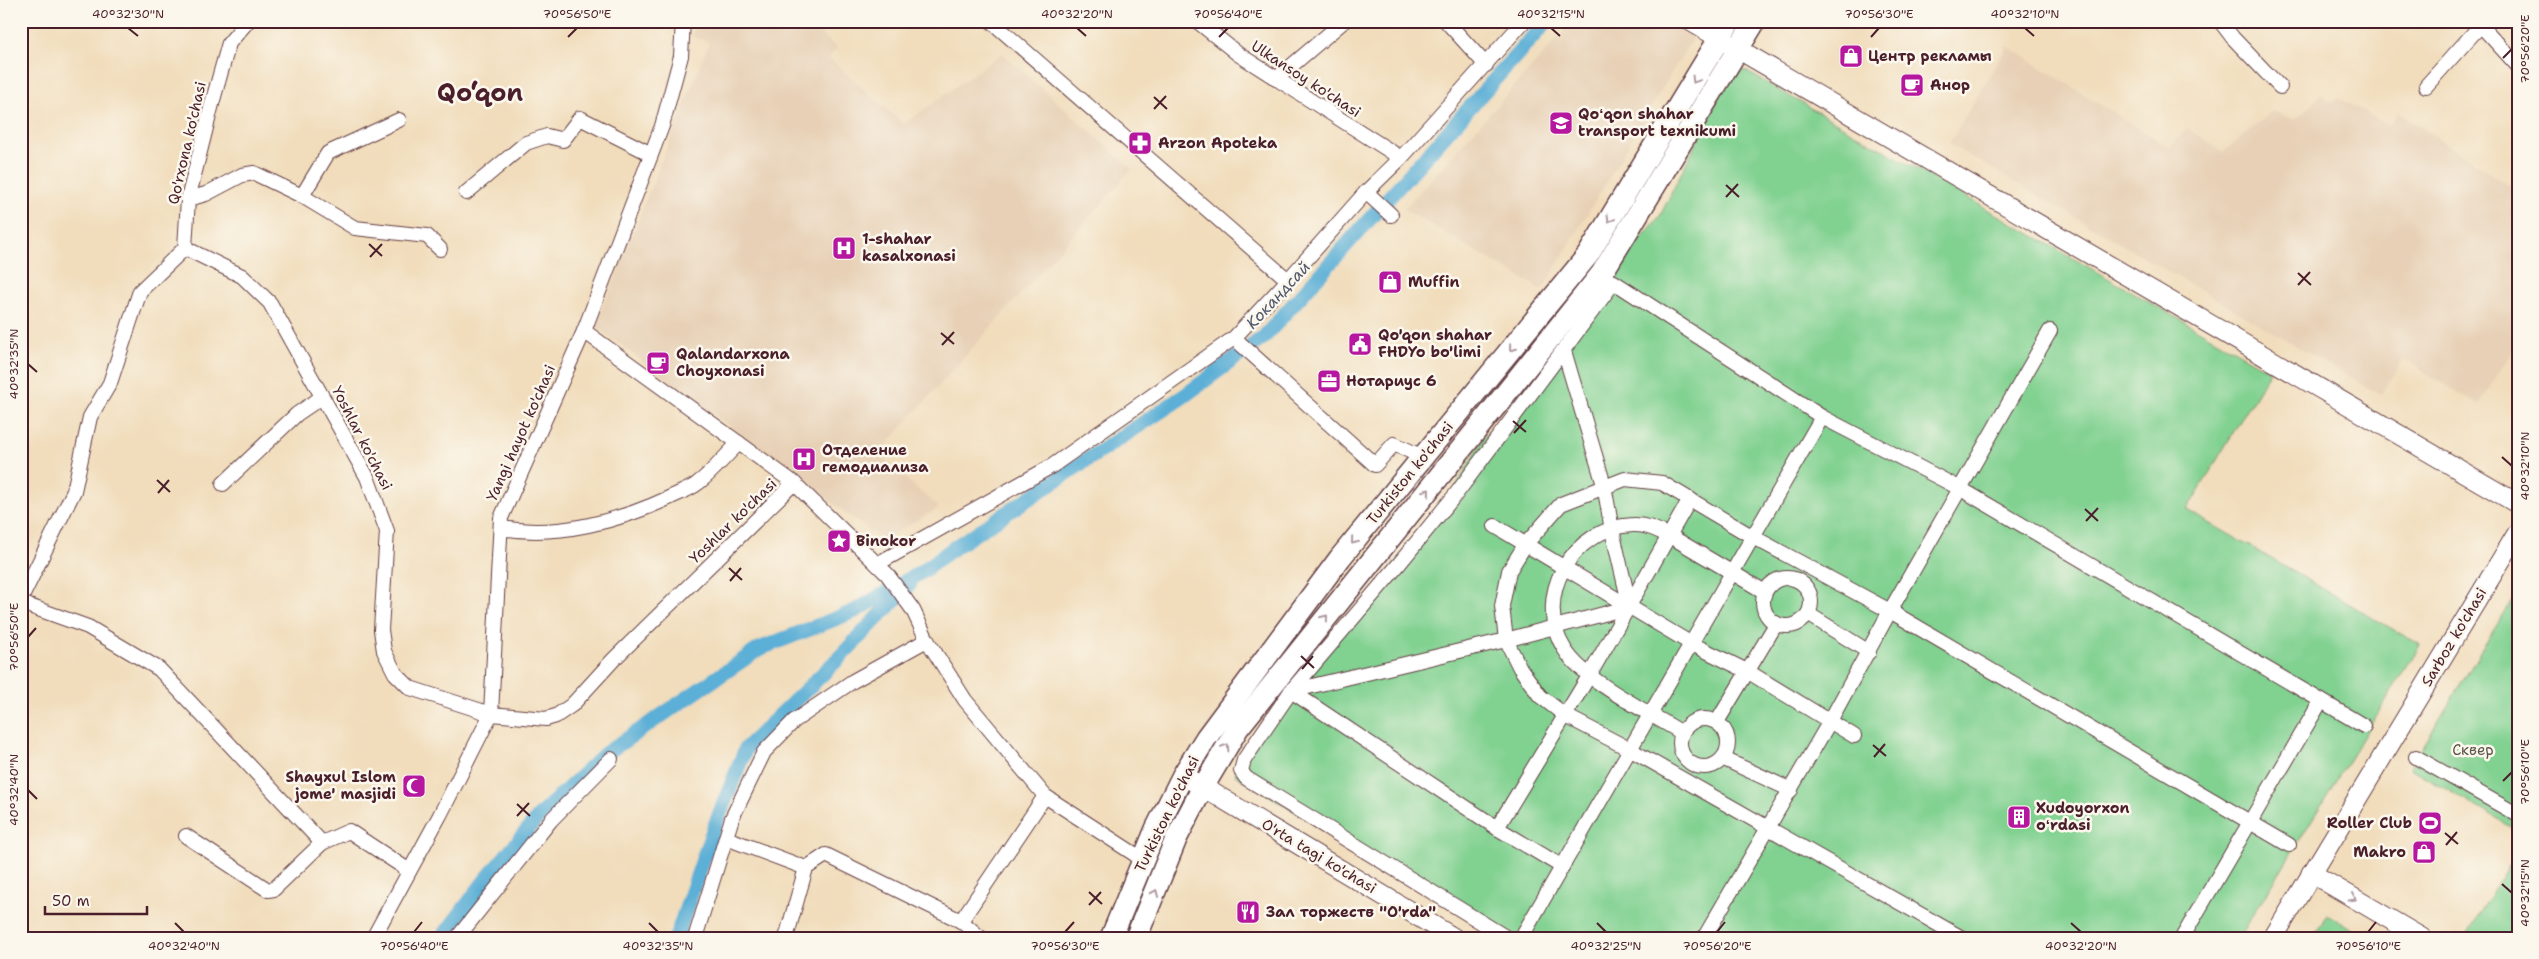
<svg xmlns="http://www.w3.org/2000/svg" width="2539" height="959" font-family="'Shantell Sans',sans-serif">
  <rect width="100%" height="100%" fill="#fbf7ec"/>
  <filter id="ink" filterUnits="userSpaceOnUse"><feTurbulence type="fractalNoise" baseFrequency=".02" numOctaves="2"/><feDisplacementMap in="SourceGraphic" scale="10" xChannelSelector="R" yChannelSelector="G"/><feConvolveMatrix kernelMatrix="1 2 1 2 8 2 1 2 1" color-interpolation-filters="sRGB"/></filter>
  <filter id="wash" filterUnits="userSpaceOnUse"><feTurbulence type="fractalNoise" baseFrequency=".0096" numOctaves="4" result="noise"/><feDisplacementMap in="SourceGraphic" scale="20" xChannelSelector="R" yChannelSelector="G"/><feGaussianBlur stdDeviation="1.12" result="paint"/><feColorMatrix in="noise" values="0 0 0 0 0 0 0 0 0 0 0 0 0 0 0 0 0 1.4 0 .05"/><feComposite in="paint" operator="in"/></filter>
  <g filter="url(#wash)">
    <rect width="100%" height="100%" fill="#f1ddbc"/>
    <g fill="#e7d0b5">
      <polygon points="695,21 806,21 837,48 829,58 904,124 1002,53 1132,169 878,454 939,508 882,540 595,326 709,43 693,36"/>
      <polygon points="1573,21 1664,21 1693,37 1542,290 1404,209"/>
      <polygon points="2007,46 2170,148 2187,128 2223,152 2273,111 2295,120 2322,94 2332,102 2338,97 2389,126 2398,112 2518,191 2518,341 2479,405 2403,359 2381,395 1949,144"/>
    </g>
    <g fill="#81d191" stroke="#66785e">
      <polygon points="1744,70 2270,371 2187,510 2420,645 2239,938 1501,938 1235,775 1238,759 1454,489 1484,438 1615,270 1660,216 1722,91 1733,76"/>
      <polygon points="2518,590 2518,831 2410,768"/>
      <polygon points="2518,850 2518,938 2465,938"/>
      <polygon points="2327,914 2368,938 2313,938"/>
    </g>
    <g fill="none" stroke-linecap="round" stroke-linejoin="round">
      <g stroke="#5bafd6" stroke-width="15">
        <polyline points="442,938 484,882 540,815 605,754 759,649 855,611 923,571 955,547 1184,396 1264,337 1547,21"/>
        <polyline points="676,938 712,833 746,748 837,660 910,584"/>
      </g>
    </g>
  </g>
  <g filter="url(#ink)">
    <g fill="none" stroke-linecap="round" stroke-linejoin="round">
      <g stroke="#633c41" stroke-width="16">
        <g id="street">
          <polyline points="991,21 1288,280"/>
          <polyline points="1197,21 1238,54 1401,158"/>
          <polyline points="1446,21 1486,65"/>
          <polyline points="2220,21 2233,38 2280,87"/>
          <polyline points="2477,21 2518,66"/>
          <polyline points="1276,79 1344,21"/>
          <polyline points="2426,86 2480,26"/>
          <polyline points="1366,192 1391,215"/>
          <polyline points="466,193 526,143 547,136 563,140 580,118 651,154"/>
          <polyline points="302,196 328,153 399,120"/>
          <polyline points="188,199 206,194 242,175 254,173 302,196 355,228 427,236 440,249"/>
          <polyline points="185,248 242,276 270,303 367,477 387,531 381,630 384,651 395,673 410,688 491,714 546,719 556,716 572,705 614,659 794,483"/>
          <polyline points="584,331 794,483 887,574 913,610 927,640 965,700 1045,796 1142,859"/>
          <polyline points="1234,338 1375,465 1394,444 1423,457"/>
          <polyline points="223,484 297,414 322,397"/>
          <polyline points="1495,526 1690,643 1747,671 1854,736"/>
          <path d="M 501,528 C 557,538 620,521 671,497 C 679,493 691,489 698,483 C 713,472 725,456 739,443"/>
          <polyline points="877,564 1052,466 1234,338 1288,280 1366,192 1401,158 1524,21"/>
          <circle cx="1787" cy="602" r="24"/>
          <polyline points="21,599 74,491 90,417 110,383 140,291 185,248 188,199 213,100 229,43 248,21"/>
          <polyline points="21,603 88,627 159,669 322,843 349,831 408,870"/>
          <polyline points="1808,614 1869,652"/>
          <polyline points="1291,691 1506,640 1630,607 1612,530 1604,485 1564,351"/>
          <polyline points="1291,691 1497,828 1561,866"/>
          <circle cx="1704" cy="743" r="24"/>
          <polyline points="1717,722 1776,624"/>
          <path d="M 1682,733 C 1649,712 1585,682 1565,650 C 1531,598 1572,527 1633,525 C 1646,524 1659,531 1670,536 L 1765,592"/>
          <polyline points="2416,757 2518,815"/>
          <polyline points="1724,759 1791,790"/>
          <polyline points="1497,828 1589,676 1690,499"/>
          <polyline points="186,836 268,890 274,889 322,843"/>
          <polyline points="726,838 806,868 826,855 961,921 1045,796"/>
          <polyline points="961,921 981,938"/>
          <polyline points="373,938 440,815 491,714 501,518 584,331 662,126 681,56 683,21"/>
          <polyline points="457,938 551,820 611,759"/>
          <polyline points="695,938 732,818 764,752 794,721 853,681 927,640"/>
          <polyline points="786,938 806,868"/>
          <polyline points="1507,938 1246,778 1241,771 1244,760 1291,691 1399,564 1456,494 1614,282 1822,417 1961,489 2364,726"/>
          <polyline points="1521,938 1822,417"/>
          <polyline points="1704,938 1830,721 1890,611 2050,331"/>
          <polyline points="1962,938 1631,750 1566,716 1540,696 1520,668 1506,640 1502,606 1509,571 1525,545 1561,504 1625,479 1662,483 1753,537 1890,611 2289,845"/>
          <polyline points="2182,938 2321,701"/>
        </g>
      </g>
      <g stroke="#633c41" stroke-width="21">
        <g id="secondary">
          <polyline points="1690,21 2518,504"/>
          <polyline points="1183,775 1454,938"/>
          <polyline points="2311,873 2422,938"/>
          <polyline points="2273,938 2518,532"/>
        </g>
      </g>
      <g stroke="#633c41" stroke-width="24">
        <g id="primary">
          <polyline points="1111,938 1156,829 1183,775 1206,738 1340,558 1588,255 1730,21"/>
          <polyline points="1136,938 1176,839 1203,787 1238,728 1602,273 1755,21"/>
        </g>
      </g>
      <use href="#street" stroke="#fff" stroke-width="14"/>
      <use href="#secondary" stroke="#fff" stroke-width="19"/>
      <use href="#primary" stroke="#fff" stroke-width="21"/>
    </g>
    <defs><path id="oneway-chevron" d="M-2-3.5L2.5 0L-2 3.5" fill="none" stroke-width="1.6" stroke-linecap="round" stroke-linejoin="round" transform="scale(1.25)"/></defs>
    <g stroke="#ae9aa0">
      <use href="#oneway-chevron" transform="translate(1695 80) rotate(121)"/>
      <use href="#oneway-chevron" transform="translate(1610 219) rotate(121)"/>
      <use href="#oneway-chevron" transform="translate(1512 348) rotate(129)"/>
      <use href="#oneway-chevron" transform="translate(1427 492) rotate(-51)"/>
      <use href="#oneway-chevron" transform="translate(1354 541) rotate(129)"/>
      <use href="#oneway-chevron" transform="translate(1325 618) rotate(-51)"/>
      <use href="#oneway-chevron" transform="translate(1226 747) rotate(-58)"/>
      <use href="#oneway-chevron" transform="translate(1155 893) rotate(-67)"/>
      <use href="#oneway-chevron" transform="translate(2353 898) rotate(30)"/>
    </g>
  </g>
  <path fill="none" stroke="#4a1f2b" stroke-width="2" d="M 128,28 L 138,36M 1077,28 L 1086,36M 1551,28 L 1560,36M 2025,28 L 2034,36M 568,37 L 577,28M 1219,37 L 1228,28M 1871,37 L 1879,28M 2503,58 L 2512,49M 1154,97 L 1167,109M 1154,109 L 1166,96M 1726,185 L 1739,197M 1726,197 L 1738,184M 369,244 L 382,256M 370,257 L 382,244M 2298,273 L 2311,285M 2298,285 L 2310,272M 941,333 L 954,344M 942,345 L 954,332M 28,364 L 37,372M 1513,421 L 1526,432M 1514,433 L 1526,420M 2502,457 L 2512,466M 157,480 L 170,492M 158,493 L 169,480M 2085,509 L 2098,521M 2086,521 L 2098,508M 729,568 L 742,580M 730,581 L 741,568M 28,637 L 36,628M 1301,656 L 1314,668M 1302,669 L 1313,656M 1873,745 L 1886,756M 1874,757 L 1885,744M 2503,781 L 2512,772M 28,790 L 37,799M 517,804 L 530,816M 517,816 L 529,803M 2445,833 L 2458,844M 2446,845 L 2457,832M 2502,884 L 2512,893M 1089,892 L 1102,904M 1089,905 L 1101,892M 175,923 L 184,932M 649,923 L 658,932M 1597,923 L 1606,932M 2071,923 L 2081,932M 414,932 L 422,922M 1065,932 L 1074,922M 1717,932 L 1725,922M 2368,932 L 2376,922"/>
  <defs>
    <g id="shop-square" transform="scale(1.25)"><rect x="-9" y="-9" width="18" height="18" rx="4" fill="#b5179e" stroke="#fbf7ec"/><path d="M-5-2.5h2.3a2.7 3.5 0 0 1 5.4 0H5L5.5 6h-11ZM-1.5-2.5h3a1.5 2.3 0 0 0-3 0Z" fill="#fff"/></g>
    <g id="cafe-square" transform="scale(1.25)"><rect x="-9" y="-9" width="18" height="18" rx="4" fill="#b5179e" stroke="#fbf7ec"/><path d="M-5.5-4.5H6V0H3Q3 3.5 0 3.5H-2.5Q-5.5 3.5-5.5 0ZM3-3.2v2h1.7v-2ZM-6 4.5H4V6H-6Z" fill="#fff"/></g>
    <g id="school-square" transform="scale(1.25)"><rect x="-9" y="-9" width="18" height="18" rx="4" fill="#b5179e" stroke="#fbf7ec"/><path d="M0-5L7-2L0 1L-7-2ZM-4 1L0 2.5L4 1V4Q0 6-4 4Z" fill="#fff"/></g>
    <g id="pharmacy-square" transform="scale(1.25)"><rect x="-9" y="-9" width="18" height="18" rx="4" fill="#b5179e" stroke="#fbf7ec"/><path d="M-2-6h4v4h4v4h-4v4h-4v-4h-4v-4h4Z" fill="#fff"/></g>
    <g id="hospital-square" transform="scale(1.25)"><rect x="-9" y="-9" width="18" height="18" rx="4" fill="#b5179e" stroke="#fbf7ec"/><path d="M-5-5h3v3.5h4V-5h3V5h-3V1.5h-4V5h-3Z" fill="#fff"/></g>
    <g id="civic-square" transform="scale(1.25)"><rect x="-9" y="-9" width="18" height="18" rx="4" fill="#b5179e" stroke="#fbf7ec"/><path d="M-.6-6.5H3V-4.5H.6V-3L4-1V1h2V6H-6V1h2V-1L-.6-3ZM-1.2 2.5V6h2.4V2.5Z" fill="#fff"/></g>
    <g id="office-square" transform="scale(1.25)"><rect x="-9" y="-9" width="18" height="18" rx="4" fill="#b5179e" stroke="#fbf7ec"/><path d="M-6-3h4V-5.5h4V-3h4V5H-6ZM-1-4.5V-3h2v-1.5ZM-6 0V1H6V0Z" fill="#fff"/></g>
    <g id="sight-square" transform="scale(1.25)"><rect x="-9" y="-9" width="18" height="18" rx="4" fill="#b5179e" stroke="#fbf7ec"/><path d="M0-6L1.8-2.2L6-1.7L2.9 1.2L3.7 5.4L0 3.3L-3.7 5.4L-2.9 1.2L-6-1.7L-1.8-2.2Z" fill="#fff"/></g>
    <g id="mosque-square" transform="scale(1.25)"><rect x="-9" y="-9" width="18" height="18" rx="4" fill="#b5179e" stroke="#fbf7ec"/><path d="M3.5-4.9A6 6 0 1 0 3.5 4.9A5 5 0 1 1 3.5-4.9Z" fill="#fff"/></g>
    <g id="building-square" transform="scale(1.25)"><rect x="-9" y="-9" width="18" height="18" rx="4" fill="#b5179e" stroke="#fbf7ec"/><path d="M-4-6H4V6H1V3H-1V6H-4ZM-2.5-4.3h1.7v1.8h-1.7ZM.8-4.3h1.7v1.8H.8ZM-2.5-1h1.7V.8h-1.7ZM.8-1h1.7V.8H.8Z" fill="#fff"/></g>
    <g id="stadium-square" transform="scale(1.25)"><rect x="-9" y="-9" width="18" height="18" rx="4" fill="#b5179e" stroke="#fbf7ec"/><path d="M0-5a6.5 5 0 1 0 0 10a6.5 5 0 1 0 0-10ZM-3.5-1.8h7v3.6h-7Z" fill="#fff"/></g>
    <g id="restaurant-square" transform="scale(1.25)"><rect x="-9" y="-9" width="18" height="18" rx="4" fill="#b5179e" stroke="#fbf7ec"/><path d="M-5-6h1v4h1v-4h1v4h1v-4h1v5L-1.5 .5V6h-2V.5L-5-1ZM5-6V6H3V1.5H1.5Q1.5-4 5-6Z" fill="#fff"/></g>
  </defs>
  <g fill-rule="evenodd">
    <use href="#shop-square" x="1851" y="56"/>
    <use href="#cafe-square" x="1912" y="85"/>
    <use href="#school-square" x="1561" y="123"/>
    <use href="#pharmacy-square" x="1140" y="143"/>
    <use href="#hospital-square" x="844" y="248"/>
    <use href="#shop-square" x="1390" y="282"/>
    <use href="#civic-square" x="1360" y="344"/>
    <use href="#cafe-square" x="658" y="363"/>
    <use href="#office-square" x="1329" y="381"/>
    <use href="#hospital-square" x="804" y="459"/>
    <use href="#sight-square" x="839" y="541"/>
    <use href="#mosque-square" x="414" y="786"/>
    <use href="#building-square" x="2019" y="817"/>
    <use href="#stadium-square" x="2430" y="823"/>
    <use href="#shop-square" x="2424" y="852"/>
    <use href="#restaurant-square" x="1248" y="912"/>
  </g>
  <g text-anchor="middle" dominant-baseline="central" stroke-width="5" stroke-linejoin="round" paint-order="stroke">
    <g font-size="15" font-weight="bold" fill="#4a1f2b" stroke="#fbf7ec" text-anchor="start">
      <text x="1868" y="56">Центр рекламы</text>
      <text x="1930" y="85">Анор</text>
      <text x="1578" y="114">Qoʻqon shahar<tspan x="1578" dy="17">transport texnikumi</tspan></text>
      <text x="1158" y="143">Arzon Apoteka</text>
      <text x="862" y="239">1-shahar<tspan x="862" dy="17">kasalxonasi</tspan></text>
      <text x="1408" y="282">Muffin</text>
      <text x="1378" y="335">Qo'qon shahar<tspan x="1378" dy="17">FHDYo bo'limi</tspan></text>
      <text x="676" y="354">Qalandarxona<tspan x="676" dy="17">Choyxonasi</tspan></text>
      <text x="1346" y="381">Нотариус 6</text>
      <text x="822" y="450">Отделение<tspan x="822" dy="17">гемодиализа</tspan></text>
      <text x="856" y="541">Binokor</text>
      <text x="396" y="777" text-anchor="end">Shayxul Islom<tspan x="396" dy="17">jome' masjidi</tspan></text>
      <text x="2036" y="808">Xudoyorxon<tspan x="2036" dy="17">oʻrdasi</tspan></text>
      <text x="2412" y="823" text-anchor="end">Roller Club</text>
      <text x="2406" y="852" text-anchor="end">Makro</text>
      <text x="1266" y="912">Зал торжеств "O'rda"</text>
    </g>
    <g font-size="15" fill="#4a1f2b" stroke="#fbf7ec">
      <text transform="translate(1306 79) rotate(33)">Ulkansoy ko'chasi</text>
      <text transform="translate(187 143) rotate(-77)">Qo'rxona ko'chasi</text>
      <text transform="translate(521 433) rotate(-66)">Yangi hayot ko'chasi</text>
      <text transform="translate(362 438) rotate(63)">Yoshlar ko'chasi</text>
      <text transform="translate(1410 473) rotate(-51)">Turkiston ko'chasi</text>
      <text transform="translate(733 521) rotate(-44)">Yoshlar ko'chasi</text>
      <text transform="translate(2454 637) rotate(-59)">Sarboz ko'chasi</text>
      <text transform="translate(1167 814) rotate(-64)">Turkiston ko'chasi</text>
      <text transform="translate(1319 856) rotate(31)">O'rta tagi ko'chasi</text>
    </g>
    <g font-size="15" fill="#5a544a" stroke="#fbf7ec">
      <text x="2473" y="750">Сквер</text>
    </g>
    <g font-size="16" font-style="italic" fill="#51596f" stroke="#fbf7ec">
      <text transform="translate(1278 295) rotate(-47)">Кокандсай</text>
    </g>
    <g font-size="25" font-weight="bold" fill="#4a1f2b" stroke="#fbf7ec">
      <text x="480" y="92">Qo‘qon</text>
    </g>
  </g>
  <rect width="2539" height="959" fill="none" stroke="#fbf7ec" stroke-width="55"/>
  <path d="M45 906v8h102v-8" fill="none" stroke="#4a1f2b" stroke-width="2.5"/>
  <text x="52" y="906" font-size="15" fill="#4a1f2b" stroke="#fbf7ec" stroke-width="4" paint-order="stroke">50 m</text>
  <rect x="28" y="28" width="2484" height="904" fill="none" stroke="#4a1f2b" stroke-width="2"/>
  <g font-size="12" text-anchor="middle" fill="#4a1f2b">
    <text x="128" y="18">40°32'30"N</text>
    <text x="577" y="18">70°56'50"E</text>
    <text x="1077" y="18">40°32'20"N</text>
    <text x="1228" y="18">70°56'40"E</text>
    <text x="1551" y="18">40°32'15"N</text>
    <text x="1879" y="18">70°56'30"E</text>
    <text x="2025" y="18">40°32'10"N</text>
    <text transform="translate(2525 49) rotate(-90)" y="4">70°56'20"E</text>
    <text transform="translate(14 364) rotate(-90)" y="4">40°32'35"N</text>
    <text transform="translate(2525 466) rotate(-90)" y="4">40°32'10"N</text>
    <text transform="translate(14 637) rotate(-90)" y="4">70°56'50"E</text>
    <text transform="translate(2525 772) rotate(-90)" y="4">70°56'10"E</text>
    <text transform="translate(14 790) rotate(-90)" y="4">40°32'40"N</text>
    <text transform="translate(2525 893) rotate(-90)" y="4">40°32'15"N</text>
    <text x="184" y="950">40°32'40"N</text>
    <text x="414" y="950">70°56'40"E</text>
    <text x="658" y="950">40°32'35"N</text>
    <text x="1065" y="950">70°56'30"E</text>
    <text x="1606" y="950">40°32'25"N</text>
    <text x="1717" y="950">70°56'20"E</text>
    <text x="2081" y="950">40°32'20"N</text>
    <text x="2368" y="950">70°56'10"E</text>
  </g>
</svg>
